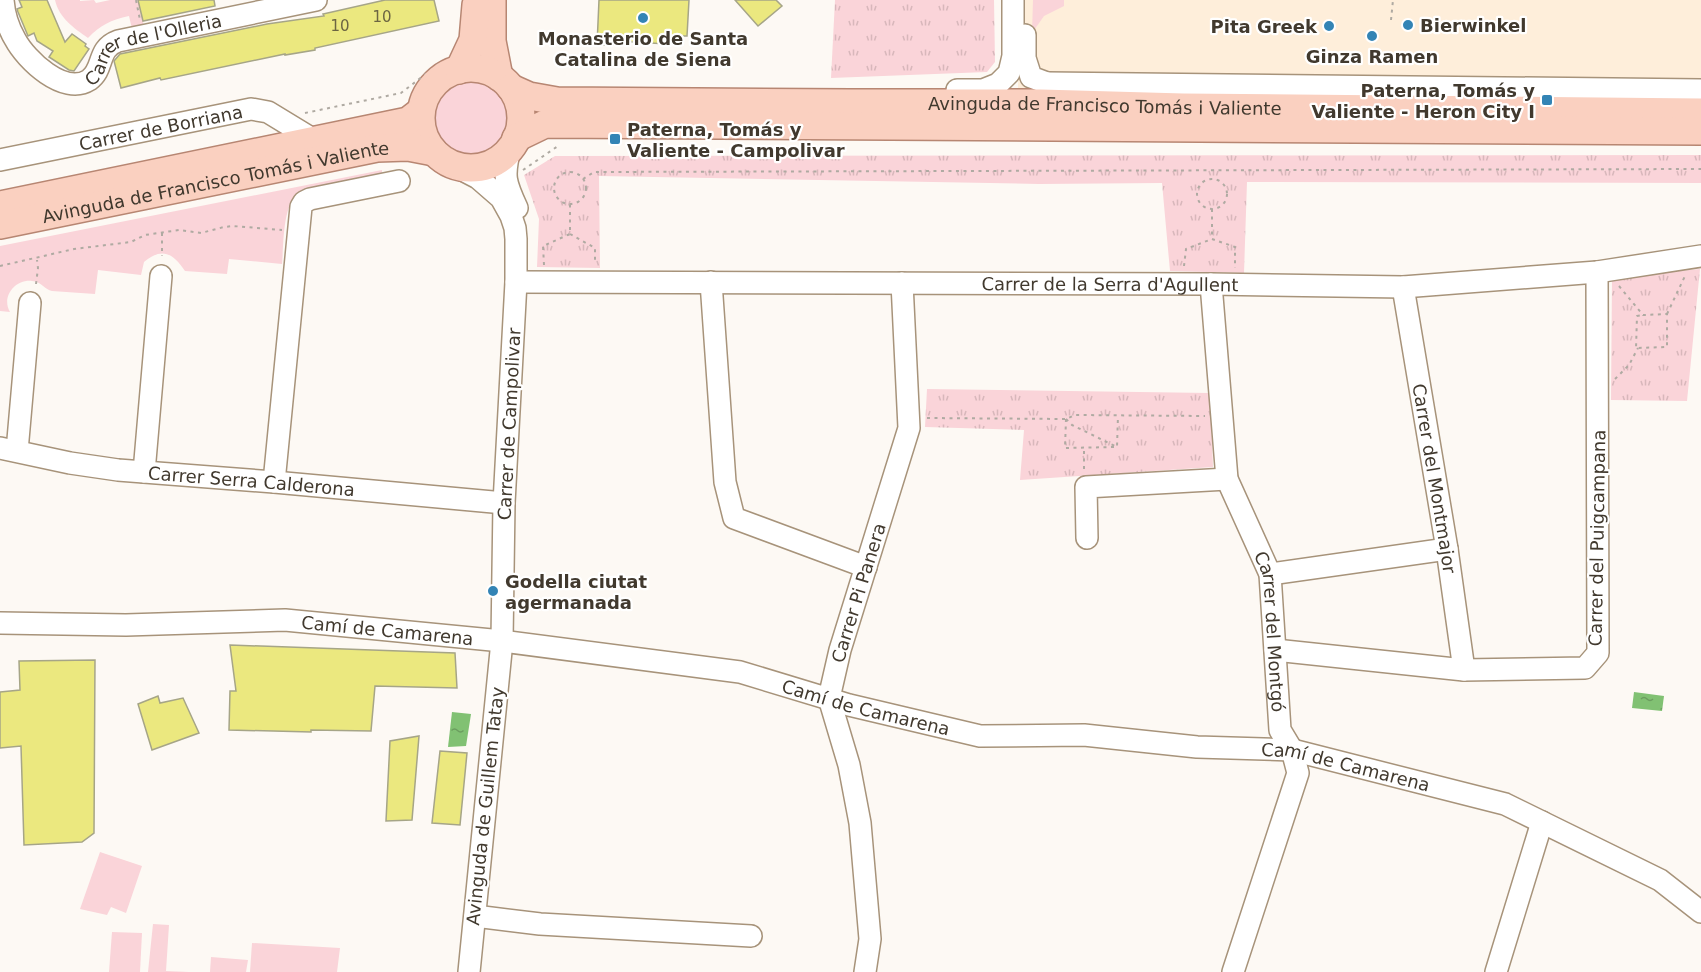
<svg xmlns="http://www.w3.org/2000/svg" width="1701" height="972" font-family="'DejaVu Sans',sans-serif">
  <defs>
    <pattern id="park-tufts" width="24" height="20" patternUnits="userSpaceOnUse" patternTransform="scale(1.5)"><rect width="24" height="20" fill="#fad4d9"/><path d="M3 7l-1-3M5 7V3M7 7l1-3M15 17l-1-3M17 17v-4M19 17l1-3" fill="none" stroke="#d8b7bb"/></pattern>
    <pattern id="water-ripples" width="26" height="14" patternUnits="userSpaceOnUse" patternTransform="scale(1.5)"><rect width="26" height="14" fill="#81c173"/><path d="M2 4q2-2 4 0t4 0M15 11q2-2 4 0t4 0" fill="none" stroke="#6b9e5f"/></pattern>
  </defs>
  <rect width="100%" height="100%" fill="#fdf9f4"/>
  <polygon fill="#feeeda" points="1019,0 1701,0 1701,109 1246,94 1018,89"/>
  <g fill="#fad4d9">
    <path d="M 55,0 L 80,0 L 80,1 L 94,0 L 96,3 L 110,0 L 139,0 L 144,27 L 132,29 L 129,16 C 111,20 100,25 88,38 C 74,28 59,18 55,0 Z"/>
    <polygon points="1033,0 1064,0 1064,6 1044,16 1032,33"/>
    <circle cx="470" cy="119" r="39"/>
    <path d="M 382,170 L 382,176 L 377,178 L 299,193 C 282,204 284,245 282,264 L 229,259 L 227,274 L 185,271 C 173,253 162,247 144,262 L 141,275 L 98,270 L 95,294 C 81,293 66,292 52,291 C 45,290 41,281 32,281 C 15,279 1,297 10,312 L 0,311 L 0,246 Z"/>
    <polygon points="100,852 142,866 126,913 111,907 107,915 80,909"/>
    <polygon points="153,924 169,925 166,971 189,972 148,972"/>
    <polygon points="112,932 142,933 140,972 109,972"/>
    <polygon points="252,943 340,948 337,972 250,972"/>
    <polygon points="211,957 248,960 246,972 210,972"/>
  </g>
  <g fill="url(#park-tufts)">
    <polygon points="835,0 994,0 995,62 987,72 831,78"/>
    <polygon points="1701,155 1701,183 1247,182 1244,273 1170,271 1162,183 1039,184 599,176 600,268 537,267 539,219 524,175 555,156"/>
    <polygon points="1700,269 1687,401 1611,400 1612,277"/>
    <polygon points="927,389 1210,393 1213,467 1020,480 1024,430 925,427"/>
  </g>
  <g fill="url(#water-ripples)">
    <polygon points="1634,692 1664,696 1662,711 1632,708"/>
    <polygon points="452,712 471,714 466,746 448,747"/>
  </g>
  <g fill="#ebe87f" stroke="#a6a587" stroke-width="1.5">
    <polygon points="19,0 47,0 65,42 72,34 86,44 85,46 89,49 74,71 69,70 49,57 53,51 37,41 34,33 28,36 18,12 17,9 22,7"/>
    <polygon points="138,0 214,0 215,6 143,21"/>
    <polygon points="385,0 434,0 439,21 315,48 315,50 285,55 285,54 161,80 160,78 121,88 114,61 120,54 267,24 324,16 323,14"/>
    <polygon points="599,0 689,0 687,36 668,36 667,44 617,41 615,45 597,45"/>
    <polygon points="735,0 776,0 782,6 758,26"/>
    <polygon points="230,645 455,653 457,688 375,686 371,731 311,730 311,732 229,730 230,691 236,691"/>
    <polygon points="95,660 94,833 82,842 24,845 21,746 0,748 0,692 20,690 19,661"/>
    <polygon points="158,696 160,703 183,698 199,733 152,750 138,704"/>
    <polygon points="419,736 412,820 386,821 390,741"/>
    <polygon points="440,751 467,753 460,825 432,823"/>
  </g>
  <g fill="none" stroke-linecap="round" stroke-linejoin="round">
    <g stroke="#a7937a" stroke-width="24">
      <g id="minor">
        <path id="s1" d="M 3,0 C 4,14 8,27 15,39 C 26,60 64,96 89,80 C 105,69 96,49 118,41 L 316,0"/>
        <polyline points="1025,35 1025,58 1031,77 1047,83 1061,86"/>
        <polyline points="1047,83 1701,90"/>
        <polyline points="957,90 983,90 998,84 1009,73 1013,56 1013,0"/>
        <path d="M 510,149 C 503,176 505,182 517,208"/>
        <path id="s2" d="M 0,160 L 251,109 L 268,112 L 314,140"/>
        <polyline points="453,165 478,178 501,198 511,216 515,228 516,239 516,282 504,503 502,641 469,972"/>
        <path id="s3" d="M 516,282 L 1211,284 L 1403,287 L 1597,272 L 1701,256"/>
        <polyline points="711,282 725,482 734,518 866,567"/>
        <path id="s4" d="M 1211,284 L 1227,479 L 1270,574 L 1280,730 L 1292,750 L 1298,773 L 1233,972"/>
        <path id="s5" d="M 1403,287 L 1447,549 L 1464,670"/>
        <path id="s6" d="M 0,448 L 70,463 L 118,470 L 274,482 L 504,503"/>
        <polyline points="17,451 30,303"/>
        <polyline points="144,472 161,276"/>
        <polyline points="274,482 301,207 304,202 310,199 399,181"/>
        <polyline points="1087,538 1086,487 1227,479"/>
        <polyline points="1270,574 1447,549"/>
        <path id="s7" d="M 0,623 L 126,625 L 285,620 L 502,641 L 740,672 L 849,705 L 980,736 L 1084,735 L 1197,747 L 1292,750 L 1505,804 L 1660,880 L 1701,912"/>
        <polyline points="1275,650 1464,670 1585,668 1598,653 1597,272"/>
        <polyline points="475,916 540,924 751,936"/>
        <path id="s8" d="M 865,972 L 870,939 L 860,823 L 849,765 L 829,698 L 840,650 L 909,428 L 902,283"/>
        <polyline points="1496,972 1542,822"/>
      </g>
    </g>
    <g stroke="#b78672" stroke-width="30">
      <g id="major">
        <polyline points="492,0 492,41 499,77"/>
        <circle cx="471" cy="118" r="50"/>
        <polyline points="459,70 473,40 476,5"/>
        <path id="s9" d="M 511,88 L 529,96 L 557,101 L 851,103 L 1041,103 L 1183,107 L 1701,112"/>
        <polyline points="516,138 545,124 1701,131"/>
        <polyline points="0,205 408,121 421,111"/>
        <path id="s10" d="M 0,225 L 377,148 L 408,147 L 434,152"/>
      </g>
    </g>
    <g stroke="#afaaa2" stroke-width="2" stroke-dasharray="3 4.5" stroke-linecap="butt">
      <polyline points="136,0 140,20"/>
      <polyline points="1391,20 1393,0"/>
      <polyline points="305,113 401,93 440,63"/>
      <polyline points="523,170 558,146"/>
      <circle cx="570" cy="188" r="16"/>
      <polyline points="583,179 594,172 1701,169"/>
      <circle cx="1212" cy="194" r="15"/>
      <polyline points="1212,209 1212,239 1235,247 1235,268"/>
      <polyline points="162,233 162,256"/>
      <polyline points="570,234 595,248 595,264"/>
      <polyline points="544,265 543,246 570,234 570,204"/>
      <polyline points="0,266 74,249 131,242 145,235 179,230 201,233 224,227 233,226 282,230"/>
      <polyline points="1184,266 1186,249 1212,239"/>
      <polyline points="36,284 38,268 37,260"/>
      <polyline points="1619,286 1643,315 1667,314 1667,347 1636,348 1637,316 1643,315"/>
      <polyline points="1667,314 1685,276"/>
      <polyline points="1615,379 1629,365 1638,348"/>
      <polyline points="927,418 1066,419 1075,415 1205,416"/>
      <polyline points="1066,419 1072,425 1117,447 1118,416"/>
      <polyline points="1066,419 1065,448 1115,447"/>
      <polyline points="1084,469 1084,448"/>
    </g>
    <use href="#minor" stroke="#fff" stroke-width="21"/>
    <use href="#major" stroke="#fad0c0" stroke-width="27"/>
  </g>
  <g fill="#3384b5" stroke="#fff" stroke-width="2">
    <circle cx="643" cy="18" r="6"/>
    <circle cx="1408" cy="25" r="6"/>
    <circle cx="1329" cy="26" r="6"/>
    <circle cx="1372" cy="36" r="6"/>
    <rect x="1541" y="94" width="12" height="12" rx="3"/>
    <rect x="609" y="133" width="12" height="12" rx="3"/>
    <circle cx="493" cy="591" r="6"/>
  </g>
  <g text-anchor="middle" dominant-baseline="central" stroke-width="4.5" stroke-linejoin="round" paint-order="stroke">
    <g font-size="15" fill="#6c6542">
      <text x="382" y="17">10</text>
      <text x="340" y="26">10</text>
    </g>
    <g font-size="18" font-weight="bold" fill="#41392e" stroke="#fff" text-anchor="start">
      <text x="1420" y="25">Bierwinkel</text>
      <text x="1317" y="26" text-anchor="end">Pita Greek</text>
      <text x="643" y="38" text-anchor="middle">Monasterio de Santa<tspan x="643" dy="21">Catalina de Siena</tspan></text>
      <text x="1372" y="56" text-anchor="middle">Ginza Ramen</text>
      <text x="1535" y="90" text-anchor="end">Paterna, Tomás y<tspan x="1535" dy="21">Valiente - Heron City I</tspan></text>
      <text x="627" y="129">Paterna, Tomás y<tspan x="627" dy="21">Valiente - Campolivar</tspan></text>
      <text x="505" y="581">Godella ciutat<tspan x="505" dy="21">agermanada</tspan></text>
    </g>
    <g font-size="18" fill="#41392e" stroke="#fff">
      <text stroke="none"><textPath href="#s1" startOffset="210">Carrer de l'Olleria</textPath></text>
      <text stroke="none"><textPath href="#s9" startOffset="596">Avinguda de Francisco Tomás i Valiente</textPath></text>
      <text stroke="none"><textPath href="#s2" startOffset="164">Carrer de Borriana</textPath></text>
      <text stroke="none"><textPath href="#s10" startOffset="220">Avinguda de Francisco Tomás i Valiente</textPath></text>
      <text stroke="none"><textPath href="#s3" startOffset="594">Carrer de la Serra d'Agullent</textPath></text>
      <text transform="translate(509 424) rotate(-87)">Carrer de Campolivar</text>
      <text stroke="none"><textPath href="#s5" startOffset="194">Carrer del Montmajor</textPath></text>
      <text stroke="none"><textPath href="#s6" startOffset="254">Carrer Serra Calderona</textPath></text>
      <text transform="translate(1597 538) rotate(-89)">Carrer del Puigcampana</text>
      <text stroke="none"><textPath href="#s8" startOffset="388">Carrer Pi Panera</textPath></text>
      <text stroke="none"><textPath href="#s7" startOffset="388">Camí de Camarena</textPath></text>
      <text stroke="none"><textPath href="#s4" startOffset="357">Carrer del Montgó</textPath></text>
      <text stroke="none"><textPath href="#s7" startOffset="874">Camí de Camarena</textPath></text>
      <text stroke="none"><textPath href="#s7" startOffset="1360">Camí de Camarena</textPath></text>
      <text transform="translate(485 806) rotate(-84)">Avinguda de Guillem Tatay</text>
    </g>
  </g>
</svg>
